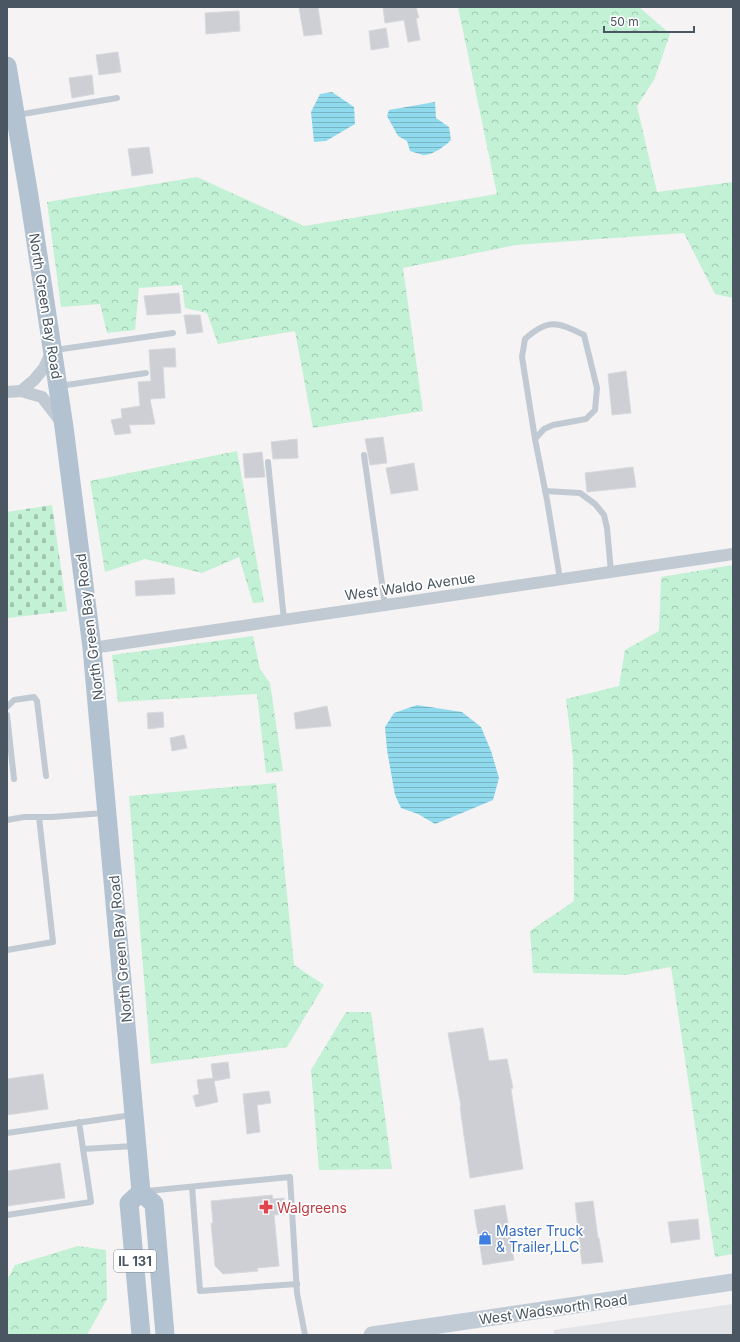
<svg xmlns="http://www.w3.org/2000/svg" width="740" height="1342" font-family="Inter,sans-serif">
  <defs>
    <pattern id="forest-crowns" width="20" height="18" patternUnits="userSpaceOnUse"><rect width="20" height="18" fill="#c3f1d5"/><path d="M2 6a3 3 0 1 1 6 0M12 15a3 3 0 1 1 6 0" fill="none" stroke="#a0c6b0"/></pattern>
    <pattern id="cemetery-stones" width="16" height="16" patternUnits="userSpaceOnUse"><rect width="16" height="16" fill="#c3f1d5"/><path d="M2 7V4a2 2 0 0 1 4 0v3zM10 15v-3a2 2 0 0 1 4 0v3z" fill="#a0c6b0"/></pattern>
    <pattern id="water-rules" width="6" height="5" patternUnits="userSpaceOnUse"><rect width="6" height="5" fill="#90daee"/><path d="M0 2.5h6" fill="none" stroke="#78b4c4"/></pattern>
  </defs>
  <rect width="100%" height="100%" fill="#f5f3f3"/>
  <polygon fill="#e2e4e7" points="733,1304 733,1335 554,1335 554,1330"/>
  <g fill="url(#forest-crowns)">
    <polygon points="458,7 639,7 670,34 654,80 637,106 657,192 733,182 733,298 715,294 684,233 516,245 403,268 423,411 313,428 295,331 218,344 207,313 185,308 182,285 139,288 135,330 107,333 100,304 61,307 47,202 197,177 304,226 497,194"/>
    <polygon points="237,451 264,602 253,603 239,557 202,573 145,559 105,572 90,481"/>
    <polygon points="733,565 733,1254 715,1257 671,967 626,975 533,973 530,931 574,901 573,757 566,699 619,686 625,650 659,631 661,577"/>
    <polygon points="253,636 260,669 270,683 283,771 266,773 257,694 118,702 112,655"/>
    <polygon points="276,783 294,965 324,985 287,1047 151,1064 129,796"/>
    <polygon points="346,1012 371,1012 392,1169 319,1170 311,1070"/>
    <polygon points="78,1246 106,1250 107,1299 87,1335 7,1335 7,1280 15,1265"/>
  </g>
  <polygon fill="url(#cemetery-stones)" points="52,505 67,611 7,618 7,512"/>
  <g fill="url(#water-rules)">
    <polygon points="332,92 354,107 355,124 326,141 314,142 311,112 320,94"/>
    <path d="M 435,102 L 436,118 L 449,127 L 451,140 C 444,147 433,155 423,155 C 419,154 414,152 410,151 L 407,141 L 398,136 L 387,116 L 389,110 Z"/>
    <polygon points="417,705 462,712 481,727 491,751 499,778 493,800 462,813 435,824 418,814 401,808 395,795 387,750 385,727 394,713"/>
  </g>
  <g fill="#cdcfd5" stroke="#d7d9de">
    <polygon points="306,7 318,7 322,34 304,36 299,8"/>
    <polygon points="383,7 416,7 419,18 416,18 420,40 408,42 404,20 385,23"/>
    <polygon points="239,11 240,31 206,34 205,13"/>
    <polygon points="386,28 389,47 371,50 369,31"/>
    <polygon points="118,52 121,72 99,75 96,55"/>
    <polygon points="92,75 94,94 72,98 69,78"/>
    <polygon points="149,147 153,173 132,176 128,149"/>
    <polygon points="179,293 181,313 147,315 144,296"/>
    <polygon points="184,315 200,315 203,332 187,334"/>
    <polygon points="175,348 176,367 163,367 165,398 150,399 155,424 129,425 131,433 115,435 111,420 122,418 121,409 140,406 138,382 151,381 149,350"/>
    <polygon points="626,371 631,413 612,415 608,374"/>
    <polygon points="383,437 387,463 370,465 365,439"/>
    <polygon points="297,439 298,458 273,459 271,442"/>
    <polygon points="262,452 265,477 245,478 243,454"/>
    <polygon points="414,463 418,490 391,494 386,468"/>
    <polygon points="633,467 636,487 587,492 585,473"/>
    <polygon points="174,578 175,594 136,596 135,581"/>
    <polygon points="327,706 331,726 296,729 294,713"/>
    <polygon points="163,712 164,727 148,729 147,713"/>
    <polygon points="184,735 187,748 172,751 170,738"/>
    <polygon points="483,1028 489,1061 507,1059 513,1088 511,1089 523,1169 470,1178 460,1107 461,1107 448,1033"/>
    <polygon points="228,1062 230,1078 214,1081 218,1102 196,1107 193,1096 199,1094 197,1080 213,1078 211,1064"/>
    <polygon points="43,1074 48,1109 7,1115 7,1079"/>
    <polygon points="269,1091 271,1103 257,1105 260,1132 247,1134 243,1094"/>
    <polygon points="60,1163 65,1198 7,1206 7,1171"/>
    <polygon points="272,1195 273,1199 284,1198 285,1214 274,1215 279,1266 257,1268 258,1271 223,1274 215,1266 211,1223 213,1223 211,1201"/>
    <polygon points="593,1201 598,1238 599,1238 603,1262 582,1264 575,1203"/>
    <polygon points="505,1205 514,1260 483,1265 474,1210"/>
    <polygon points="698,1219 700,1239 671,1243 668,1222"/>
  </g>
  <g fill="none" stroke-linecap="round" stroke-linejoin="round">
    <g stroke="#c1cad2" stroke-width="6">
      <polyline points="17,115 117,98"/>
      <polyline points="55,350 173,333"/>
      <polyline points="60,386 146,373"/>
      <path d="M 535,439 L 522,357 L 525,339 C 548,318 558,322 584,335 L 597,388 L 595,410 L 586,419 L 553,425 L 544,429 L 535,439 L 547,500 L 560,579"/>
      <polyline points="364,455 385,605"/>
      <polyline points="268,462 284,620"/>
      <polyline points="545,491 580,493 595,504 604,515 607,528 611,572"/>
      <polyline points="7,707 14,700 34,697 37,701 46,776"/>
      <polyline points="7,715 14,779"/>
      <polyline points="7,820 24,817 52,817 104,813"/>
      <polyline points="7,950 53,942 39,817"/>
      <polyline points="7,1133 132,1115"/>
      <polyline points="83,1149 134,1146"/>
      <polyline points="192,1187 200,1291 297,1284"/>
      <polyline points="147,1191 290,1177 297,1293 305,1335"/>
      <polyline points="7,1215 91,1202 79,1122"/>
    </g>
    <g stroke="#c1cad2" stroke-width="12">
      <polyline points="21,391 34,380 44,368 52,351"/>
      <polyline points="7,392 21,391 42,397 62,423"/>
      <polyline points="92,648 733,554"/>
    </g>
    <polyline stroke="#c1cbd6" stroke-width="17" points="372,1335 733,1282"/>
    <g stroke="#b3c2d1" stroke-width="19">
      <polyline points="7,66 29,196 64,427 92,648 141,1192 154,1204 165,1335"/>
      <polyline points="141,1335 129,1203 141,1192"/>
    </g>
  </g>
  <defs>
    <g id="pharmacy-bare" transform="scale(1.08)"><path d="M-2-6h4v4h4v4h-4v4h-4v-4h-4v-4h4Z" fill="#e0444e" stroke="#fff" stroke-width="2.5" paint-order="stroke"/></g>
    <g id="shop-bare" transform="scale(1.08)"><path d="M-5-2.5h2.3a2.7 3.5 0 0 1 5.4 0H5L5.5 6h-11ZM-1.5-2.5h3a1.5 2.3 0 0 0-3 0Z" fill="#3f7fe0" stroke="#fff" stroke-width="2.5" paint-order="stroke"/></g>
  </defs>
  <g fill-rule="evenodd">
    <use href="#pharmacy-bare" x="266" y="1207"/>
    <use href="#shop-bare" x="485" y="1238"/>
  </g>
  <g text-anchor="middle" dominant-baseline="central" stroke-width="3.5" stroke-linejoin="round" paint-order="stroke">
    <rect fill="#fff" stroke="#808990" stroke-width="1" x="114" y="1250" width="42" height="22" rx="3"/>
    <g font-size="13" font-weight="bold" fill="#4a5661">
      <text x="135" y="1261">IL 131</text>
    </g>
    <g font-size="14" fill="#4a5661" stroke="#fff">
      <text transform="translate(46 306) rotate(81)">North Green Bay Road</text>
      <text transform="translate(410 586) rotate(-8)">West Waldo Avenue</text>
      <text transform="translate(89 627) rotate(-97)">North Green Bay Road</text>
      <text transform="translate(120 949) rotate(-95)">North Green Bay Road</text>
      <text transform="translate(553 1309) rotate(-8)">West Wadsworth Road</text>
    </g>
    <g font-size="14" fill="#be3a42" stroke="#fff" text-anchor="start">
      <text x="277" y="1207">Walgreens</text>
    </g>
    <g font-size="14" fill="#366cbe" stroke="#fff" text-anchor="start">
      <text x="496" y="1230">Master Truck<tspan x="496" dy="16">&amp; Trailer,LLC</tspan></text>
    </g>
  </g>
  <rect width="740" height="1342" fill="none" stroke="#4a5661" stroke-width="16"/>
  <path d="M604 26v6h90v-6" fill="none" stroke="#4a5661" stroke-width="2"/>
  <text x="610" y="26" font-size="12" fill="#4a5661" stroke="#ffffff" stroke-width="3" paint-order="stroke">50 m</text>
</svg>
